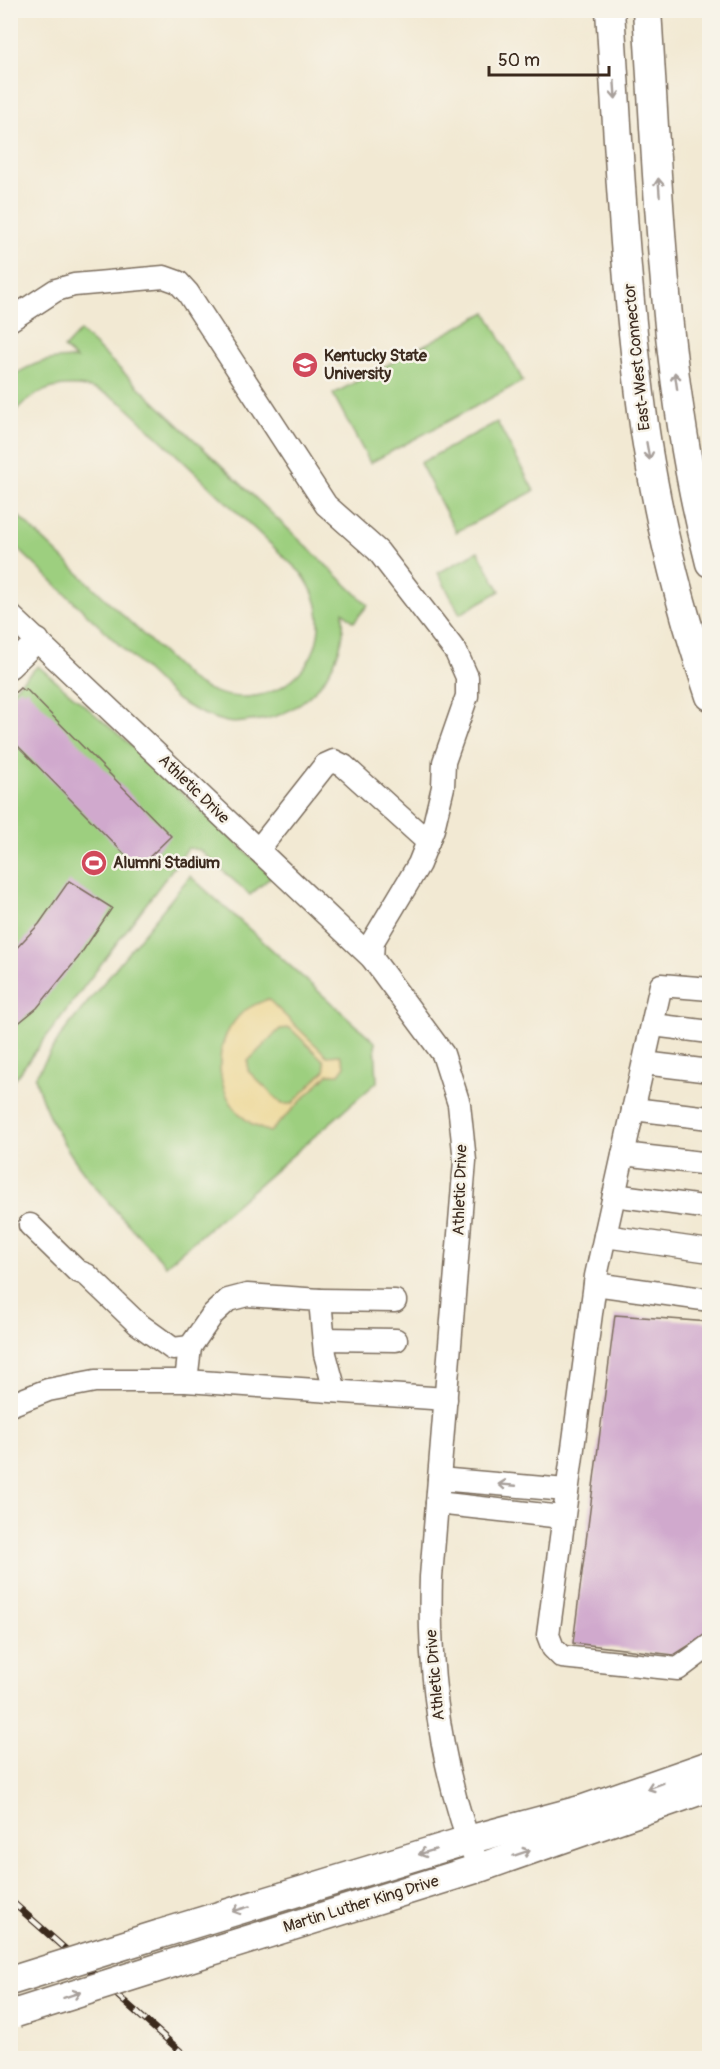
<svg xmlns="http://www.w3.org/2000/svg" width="720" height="2069" font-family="Pangolin,sans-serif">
  <rect width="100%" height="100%" fill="#f7f3e8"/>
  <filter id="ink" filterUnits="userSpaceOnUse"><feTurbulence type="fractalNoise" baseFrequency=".0167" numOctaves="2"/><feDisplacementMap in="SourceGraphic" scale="12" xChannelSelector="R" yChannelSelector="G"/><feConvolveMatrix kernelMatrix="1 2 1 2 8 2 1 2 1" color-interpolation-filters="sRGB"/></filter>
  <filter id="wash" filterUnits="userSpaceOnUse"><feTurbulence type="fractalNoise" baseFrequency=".008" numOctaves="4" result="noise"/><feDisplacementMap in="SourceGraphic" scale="24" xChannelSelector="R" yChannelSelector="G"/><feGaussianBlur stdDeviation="1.35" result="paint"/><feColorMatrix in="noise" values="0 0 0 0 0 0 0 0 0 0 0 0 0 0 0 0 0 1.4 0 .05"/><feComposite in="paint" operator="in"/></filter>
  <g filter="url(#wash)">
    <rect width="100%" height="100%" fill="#f2e9d3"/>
    <g fill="#9dcf7f" stroke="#6c7c4e" stroke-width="1.5">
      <polygon points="486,312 523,381 370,463 333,394"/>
      <path d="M 80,331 L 368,605 L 354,622 L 343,612 C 343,620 344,631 342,639 C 332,683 296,719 250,721 C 243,722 234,724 227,722 C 209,718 193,710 177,700 L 11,542 L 11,509 L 190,679 C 269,735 358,649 301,573 L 123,404 C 86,377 41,379 11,416 L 11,377 C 31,364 51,356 76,359 L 64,348 Z"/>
      <polygon points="497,422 534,491 456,532 420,463"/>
      <polygon points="478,551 500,591 460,614 438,573"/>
      <polygon points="38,666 123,738 272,876 250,895 200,850 188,848 11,1084 11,691"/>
      <path d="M 190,876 L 375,1042 L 377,1082 L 166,1265 C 114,1208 55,1154 35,1077 L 62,1034 Z"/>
    </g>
    <path fill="#eeda9e" stroke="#94825e" stroke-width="1.5" fill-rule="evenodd" d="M 268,999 L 327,1056 L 340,1055 L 345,1066 L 339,1074 L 328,1074 L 270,1132 C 217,1117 203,1048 243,1012 C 250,1006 259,1003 268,999 ZM 290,1028 L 324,1061 L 325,1070 L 292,1104 L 282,1104 L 248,1071 L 248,1061 L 280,1029 Z"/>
    <g id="blocks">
      <g fill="#d0a9cd">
        <polygon points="20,688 24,691 26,689 171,836 138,868 17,745 10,751 10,697"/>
        <polygon points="69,881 112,908 78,958 37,1008 10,1030 10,955 39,924"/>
        <polygon points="615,1315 710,1322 710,1632 674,1655 573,1643"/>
      </g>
    </g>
  </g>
  <g filter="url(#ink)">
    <use href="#blocks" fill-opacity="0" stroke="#7b6d5d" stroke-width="1.5"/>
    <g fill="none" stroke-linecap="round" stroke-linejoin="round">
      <g stroke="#7b6d5d" stroke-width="25">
        <g id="minor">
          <polyline points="10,320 56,290 74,285 164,277 178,282 188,293 326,505 378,551 456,652 467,677 467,696 444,762 443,787 433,829 419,864 373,941 372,958"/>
          <path d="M 10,615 L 372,958 L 443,1054 L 459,1104 L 465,1161 L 431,1577 C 428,1676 441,1775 479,1868"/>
          <polyline points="10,667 38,640"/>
          <polyline points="258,850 325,765 334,761 344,766 428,842"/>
          <polyline points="710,989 661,985 596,1276 548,1635 553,1648 562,1657 678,1669 710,1645"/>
          <polyline points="653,1025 710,1032"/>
          <polyline points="644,1063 710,1071"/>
          <polyline points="633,1109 710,1118"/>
          <polyline points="623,1154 710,1164"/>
          <polyline points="614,1195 710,1208"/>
          <polyline points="30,1225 77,1271 87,1275 137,1323 173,1349 190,1347"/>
          <polyline points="605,1236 710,1251"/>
          <polyline points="595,1284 710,1300"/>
          <polyline points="320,1300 395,1301"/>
          <polyline points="324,1339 396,1340"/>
          <polyline points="186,1381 190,1347 213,1314 228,1300 247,1295 320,1300 325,1354 335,1391"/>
          <polyline points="10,1405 48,1390 95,1381 186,1381 446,1399"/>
          <polyline points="439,1479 566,1490"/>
          <polyline points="437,1503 562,1517"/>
        </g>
      </g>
      <g stroke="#7b6d5d" stroke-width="31">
        <g id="major">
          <path d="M 610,10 C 619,151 625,292 645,432 C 658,521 681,610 710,696"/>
          <path d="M 647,10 C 659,195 663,383 710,563"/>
          <polyline points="160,1934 468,1840 584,1809 710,1765"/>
          <polyline points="186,1959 479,1868 710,1787"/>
        </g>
      </g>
      <use href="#minor" stroke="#fff" stroke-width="22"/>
      <use href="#major" stroke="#fff" stroke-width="28"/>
      <g stroke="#3b2a1e" stroke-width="7">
        <polyline id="rail" points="10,1900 188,2058"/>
      </g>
      <use href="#rail" stroke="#f7f3e8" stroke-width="4.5" stroke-dasharray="14" stroke-linecap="butt"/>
      <g stroke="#7b6d5d" stroke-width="31" stroke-linecap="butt">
        <g id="major-bridge">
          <polyline points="10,1981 160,1934"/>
          <polyline points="16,2013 186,1959"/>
        </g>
      </g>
      <use href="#major-bridge" stroke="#fff" stroke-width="28"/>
    </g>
    <defs><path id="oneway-shaft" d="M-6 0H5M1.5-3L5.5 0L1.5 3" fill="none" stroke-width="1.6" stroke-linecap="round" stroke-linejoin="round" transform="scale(1.5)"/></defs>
    <g stroke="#a79f9a">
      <use href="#oneway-shaft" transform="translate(615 90) rotate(86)"/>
      <use href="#oneway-shaft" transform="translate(659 187) rotate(-94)"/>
      <use href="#oneway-shaft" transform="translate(676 381) rotate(-98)"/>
      <use href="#oneway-shaft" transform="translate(648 451) rotate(80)"/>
      <use href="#oneway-shaft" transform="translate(507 1485) rotate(-175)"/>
      <use href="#oneway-shaft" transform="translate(655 1786) rotate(160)"/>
      <use href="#oneway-shaft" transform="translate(427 1852) rotate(163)"/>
      <use href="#oneway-shaft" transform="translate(522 1853) rotate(-19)"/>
      <use href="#oneway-shaft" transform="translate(241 1909) rotate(163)"/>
      <use href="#oneway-shaft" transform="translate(72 1995) rotate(-18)"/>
    </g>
  </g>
  <defs>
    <g id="university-disc" transform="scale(1.35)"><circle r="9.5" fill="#d1495b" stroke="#f7f3e8"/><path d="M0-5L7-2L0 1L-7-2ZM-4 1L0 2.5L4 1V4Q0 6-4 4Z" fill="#fff"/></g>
    <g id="stadium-disc" transform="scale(1.35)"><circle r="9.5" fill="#d1495b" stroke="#f7f3e8"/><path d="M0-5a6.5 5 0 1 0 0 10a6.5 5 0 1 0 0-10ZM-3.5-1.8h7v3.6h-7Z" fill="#fff"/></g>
  </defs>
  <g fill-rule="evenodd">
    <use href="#university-disc" x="305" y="365"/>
    <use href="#stadium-disc" x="94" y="863"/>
  </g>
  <g text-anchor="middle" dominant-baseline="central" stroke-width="5" stroke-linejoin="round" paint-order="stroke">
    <g font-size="16" font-weight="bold" fill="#3b2a1e" stroke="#f7f3e8" text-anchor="start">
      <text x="324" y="356">Kentucky State<tspan x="324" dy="18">University</tspan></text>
      <text x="113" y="863">Alumni Stadium</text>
    </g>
    <g font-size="16" fill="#3b2a1e" stroke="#f7f3e8">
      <text transform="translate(637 357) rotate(-96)">East-West Connector</text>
      <text transform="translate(194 789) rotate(44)">Athletic Drive</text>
      <text transform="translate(460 1190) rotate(-88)">Athletic Drive</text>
      <text transform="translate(435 1675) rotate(-95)">Athletic Drive</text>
      <text transform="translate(361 1904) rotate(-17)">Martin Luther King Drive</text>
    </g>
  </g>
  <rect width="720" height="2069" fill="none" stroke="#f7f3e8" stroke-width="36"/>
  <path d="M489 66v9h120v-9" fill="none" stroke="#3b2a1e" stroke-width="3"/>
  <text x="498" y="66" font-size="18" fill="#3b2a1e" stroke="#f7f3e8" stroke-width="4.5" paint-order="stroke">50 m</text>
</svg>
